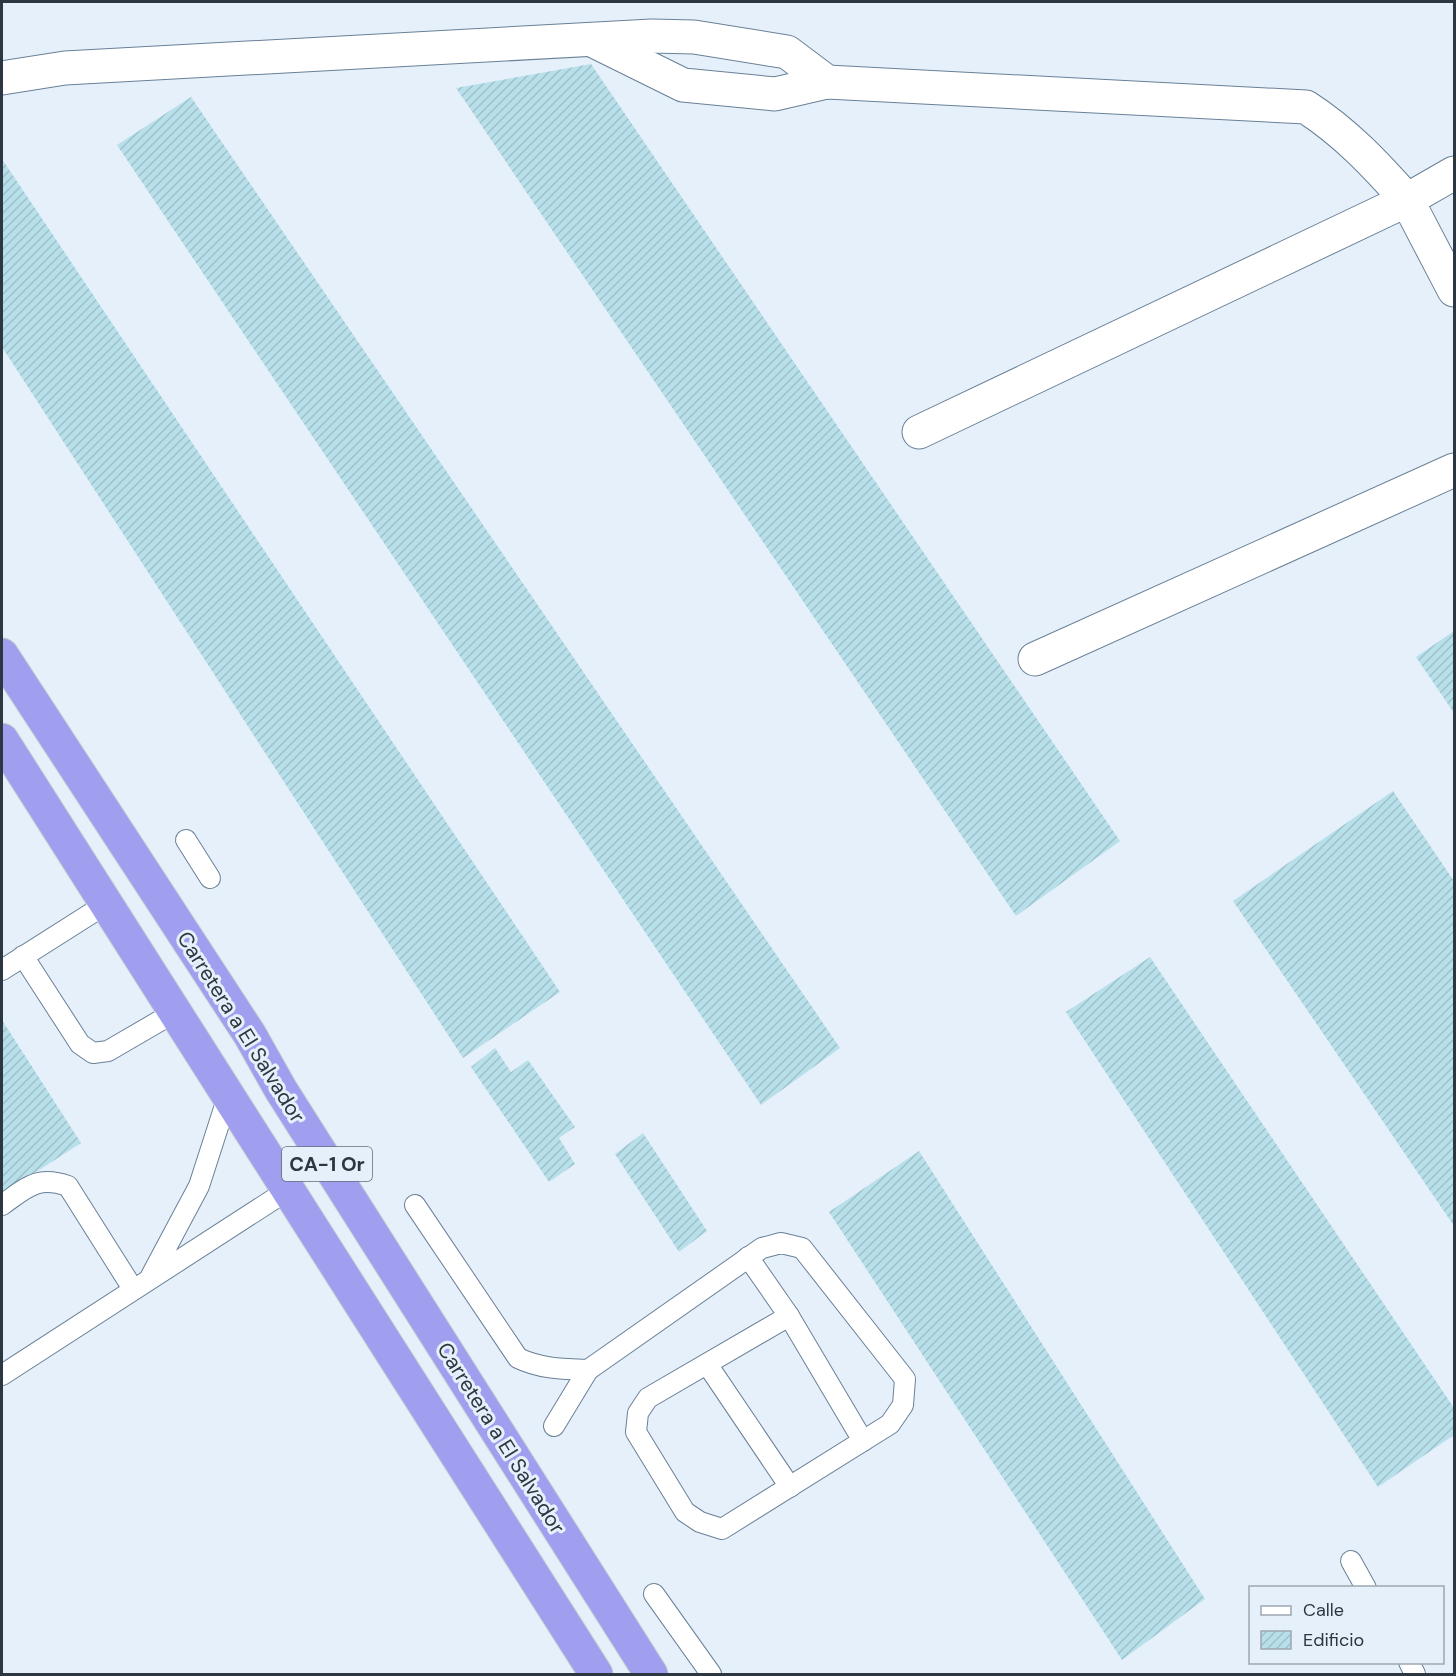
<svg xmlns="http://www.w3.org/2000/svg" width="1456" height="1676" font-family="'DM Sans',sans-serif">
  <defs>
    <pattern id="building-hatch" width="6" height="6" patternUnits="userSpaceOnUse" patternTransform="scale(1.5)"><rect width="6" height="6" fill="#b8e0ea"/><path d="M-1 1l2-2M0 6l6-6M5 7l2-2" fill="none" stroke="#9ec1ca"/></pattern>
  </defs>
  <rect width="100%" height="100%" fill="#e6f0fb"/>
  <g fill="url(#building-hatch)">
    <polygon points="591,64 1120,841 1016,916 456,88"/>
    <polygon points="191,97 840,1048 761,1105 117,145"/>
    <polygon points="2,159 560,992 463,1058 2,347"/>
    <polygon points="1454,631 1454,713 1416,657"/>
    <polygon points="1393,791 1454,881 1454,1226 1233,901"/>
    <polygon points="1150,957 1454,1408 1454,1435 1378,1487 1066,1012"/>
    <polygon points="2,1020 81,1143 2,1194"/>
    <polygon points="495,1048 511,1072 528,1060 575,1127 559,1138 575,1164 549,1182 471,1067"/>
    <polygon points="643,1133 707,1231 679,1252 615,1154"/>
    <polygon points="919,1151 1205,1599 1122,1660 829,1212"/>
  </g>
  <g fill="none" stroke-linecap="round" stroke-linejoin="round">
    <g stroke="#698097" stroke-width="22">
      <g id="service">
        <polyline points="186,840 210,878"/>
        <polyline points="23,956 80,1044 93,1053 108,1051 175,1012"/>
        <polyline points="2,970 106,904"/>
        <path d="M 2,1205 C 26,1188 37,1175 68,1186 L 133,1289"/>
        <path d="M 415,1205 L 518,1358 C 541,1369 563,1369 588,1370"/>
        <polyline points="748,1257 789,1316 863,1441"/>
        <polyline points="151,1276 199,1186 228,1096"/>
        <polyline points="707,1364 790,1487"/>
        <polyline points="2,1375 288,1190"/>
        <polyline points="554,1426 588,1370 762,1248 781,1243 802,1248 905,1379 903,1405 890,1424 722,1529 700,1522 685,1512 636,1432 638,1413 648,1398 789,1316"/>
        <polyline points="1351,1561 1366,1588"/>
        <polyline points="654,1594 711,1674"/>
        <polyline points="1409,1662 1415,1674"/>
      </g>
    </g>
    <g stroke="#698097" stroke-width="35">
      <g id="minor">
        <path d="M 594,41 L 683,85 L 775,94 L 827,82 L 1306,107 C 1346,133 1375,164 1407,200 L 1454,173"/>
        <polyline points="2,78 65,68 652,36 694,37 787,52 827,82"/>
        <polyline points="919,432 1407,200 1454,290"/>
        <polyline points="1035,659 1454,470"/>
      </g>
    </g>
    <g stroke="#cdcfd1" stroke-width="35">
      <g id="trunk">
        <polyline points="2,655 250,1035 281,1090 651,1674"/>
        <polyline points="2,740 596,1674"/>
      </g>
    </g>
    <use href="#service" stroke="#fff" stroke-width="20"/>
    <use href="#minor" stroke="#fff" stroke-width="33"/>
    <use href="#trunk" stroke="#a09eef" stroke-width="33"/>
  </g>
  <g text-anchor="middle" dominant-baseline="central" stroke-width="6" stroke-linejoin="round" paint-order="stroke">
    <rect fill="#e6f0fb" stroke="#646e79" stroke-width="1.5" x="282" y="1147" width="90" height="34" rx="4.5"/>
    <g font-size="20" font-weight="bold" fill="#2d3741">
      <text x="327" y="1164">CA-1 Or</text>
    </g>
    <g font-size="21" fill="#2d3741" stroke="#e6f0fb">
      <text transform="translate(241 1027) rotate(58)">Carretera a El Salvador</text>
      <text transform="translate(501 1438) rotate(58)">Carretera a El Salvador</text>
    </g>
  </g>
  <rect width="1456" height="1676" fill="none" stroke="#2d3741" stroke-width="6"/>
  <rect x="1249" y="1586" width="195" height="78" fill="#e6f0fb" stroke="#9ca6b1" stroke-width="1.5"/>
  <rect x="1261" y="1606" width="30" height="9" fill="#ffffff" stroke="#9ca6b1" stroke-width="1.5"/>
  <text x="1303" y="1616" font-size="18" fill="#2d3741">Calle</text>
  <rect x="1261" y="1631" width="30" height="18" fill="url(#building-hatch)" stroke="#9ca6b1" stroke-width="1.5"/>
  <text x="1303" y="1646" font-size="18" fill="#2d3741">Edificio</text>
</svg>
